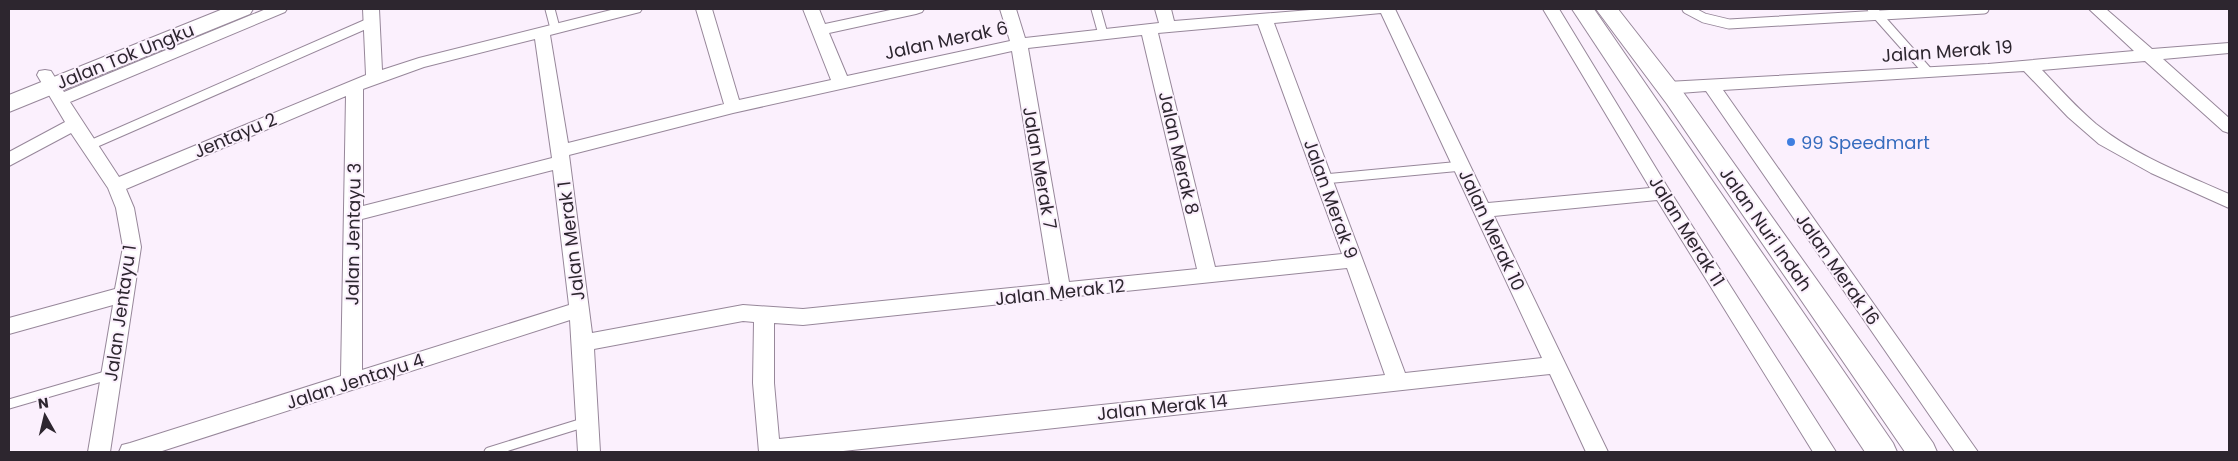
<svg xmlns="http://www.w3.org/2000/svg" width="2238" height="461" font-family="Poppins,sans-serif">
  <rect width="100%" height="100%" fill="#fbf0fd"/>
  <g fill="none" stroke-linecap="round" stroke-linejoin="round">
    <g stroke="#97879a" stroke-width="11">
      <g id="service">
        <polyline points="550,9 555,28"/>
        <polyline points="1096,9 1103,34"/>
        <polyline points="1687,9 1704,18 1729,24 1984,9"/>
        <polyline points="1872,9 1928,72"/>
        <polyline points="88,146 371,22"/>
        <polyline points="1324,179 1462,166"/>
        <polyline points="9,404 112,374"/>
        <polyline points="489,452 586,422"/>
      </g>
    </g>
    <g stroke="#97879a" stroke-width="2">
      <g id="minor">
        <path d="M 266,9 L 287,9 L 285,12 L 70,102 L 119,177 L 366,75 L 363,9 L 379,9 L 382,70 L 419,58 L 615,9 L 642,9 L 640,12 L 550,35 L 568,143 L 724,104 L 696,9 L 712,9 L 739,100 L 831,80 L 803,9 L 819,9 L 825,24 L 895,9 L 924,9 L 922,12 L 916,14 L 829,33 L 847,76 L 1010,41 L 1000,9 L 1016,9 L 1025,38 L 1159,23 L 1155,9 L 1171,9 L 1174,21 L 1323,9 L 1395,9 L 1488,203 L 1650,188 L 1543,9 L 1559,9 L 1668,188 L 1836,452 L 1813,452 L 1657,200 L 1494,216 L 1608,452 L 1586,452 L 1550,374 L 834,452 L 759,452 L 753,383 L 754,322 L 743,321 L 594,349 L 600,452 L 578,452 L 570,320 L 159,452 L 119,452 L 122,445 L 130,443 L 341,376 L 346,96 L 126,189 L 134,208 L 141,247 L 110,452 L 88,452 L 113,305 L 9,334 L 9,318 L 115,289 L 123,247 L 116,208 L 108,188 L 71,133 L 9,166 L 9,152 L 65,122 L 37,75 L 39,71 L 45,70 L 51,71 L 64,92 ZM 1381,13 L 1542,358 L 1405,373 L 1274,23 ZM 1258,24 L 1342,254 L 1215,267 L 1158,33 ZM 1142,35 L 1197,269 L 1069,282 L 1028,48 ZM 535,39 L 552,158 L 363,206 L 363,89 L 424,67 ZM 1012,51 L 1050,284 L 803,309 L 743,305 L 592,333 L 569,155 L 733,113 ZM 553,170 L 569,305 L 362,370 L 362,219 ZM 1347,268 L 1385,375 L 779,439 L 774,383 L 774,323 L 803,325 L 1057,298 L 1061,300 L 1068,297 Z"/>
        <path d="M 2089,9 L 2106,9 L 2152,49 L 2229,43 L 2229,53 L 2163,59 L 2229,118 L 2229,133 L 2223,131 L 2145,61 L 2042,70 C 2059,88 2077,108 2096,124 C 2136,156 2184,174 2229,194 L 2229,208 L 2151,173 L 2099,144 L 2068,117 L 2024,71 L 1723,90 L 1978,452 L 1955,452 L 1706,91 L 1667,94 L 1661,92 L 1659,88 L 1661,84 L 1667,82 L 1988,64 L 2134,51 Z"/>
      </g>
    </g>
    <g stroke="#97879a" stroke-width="2">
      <g id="secondary">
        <polygon points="223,9 253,9 250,14 9,112 9,95"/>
        <polygon points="1572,9 1594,9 1893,443 1897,452 1865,452"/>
        <polygon points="1596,9 1618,9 1683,92 1933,443 1937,452 1905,452 1667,104"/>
      </g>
    </g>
    <use href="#service" stroke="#fff" stroke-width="9"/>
    <use href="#minor" fill="#fff" fill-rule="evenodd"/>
    <use href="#secondary" fill="#fff" fill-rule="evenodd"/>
  </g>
  <circle fill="#3f7fe0" stroke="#fbf0fd" stroke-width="2" cx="1791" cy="142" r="5"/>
  <g text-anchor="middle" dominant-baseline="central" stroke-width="4" stroke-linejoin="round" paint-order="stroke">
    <g font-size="18" fill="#2d262f" stroke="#fbf0fd">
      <text transform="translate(946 40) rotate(-12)">Jalan Merak 6</text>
      <text transform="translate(1947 51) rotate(-4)">Jalan Merak 19</text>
      <text transform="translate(125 56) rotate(-22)">Jalan Tok Ungku</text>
      <text transform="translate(235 135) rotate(-23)">Jentayu 2</text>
      <text transform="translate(1179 153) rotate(77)">Jalan Merak 8</text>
      <text transform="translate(1040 168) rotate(80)">Jalan Merak 7</text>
      <text transform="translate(1331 199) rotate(70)">Jalan Merak 9</text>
      <text transform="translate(1766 229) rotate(55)">Jalan Nuri Indah</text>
      <text transform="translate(1492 230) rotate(65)">Jalan Merak 10</text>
      <text transform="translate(1687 231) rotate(58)">Jalan Merak 11</text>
      <text transform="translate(353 234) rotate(-89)">Jalan Jentayu 3</text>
      <text transform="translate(571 241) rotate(-97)">Jalan Merak 1</text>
      <text transform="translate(1838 269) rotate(55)">Jalan Merak 16</text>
      <text transform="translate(1060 292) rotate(-6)">Jalan Merak 12</text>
      <text transform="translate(120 313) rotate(-82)">Jalan Jentayu 1</text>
      <text transform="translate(355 381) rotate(-18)">Jalan Jentayu 4</text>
      <text transform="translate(1162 407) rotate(-6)">Jalan Merak 14</text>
    </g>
    <g font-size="18" fill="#366cbe" stroke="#fbf0fd" text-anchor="start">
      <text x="1801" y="142">99 Speedmart</text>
    </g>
  </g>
  <rect width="2238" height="461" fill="none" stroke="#2d262f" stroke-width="20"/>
  <g transform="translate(45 416) rotate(352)" stroke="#fbf0fd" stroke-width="4" paint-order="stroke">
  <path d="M0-4L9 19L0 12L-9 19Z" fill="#2d262f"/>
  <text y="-8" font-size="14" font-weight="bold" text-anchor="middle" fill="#2d262f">N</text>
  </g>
</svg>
